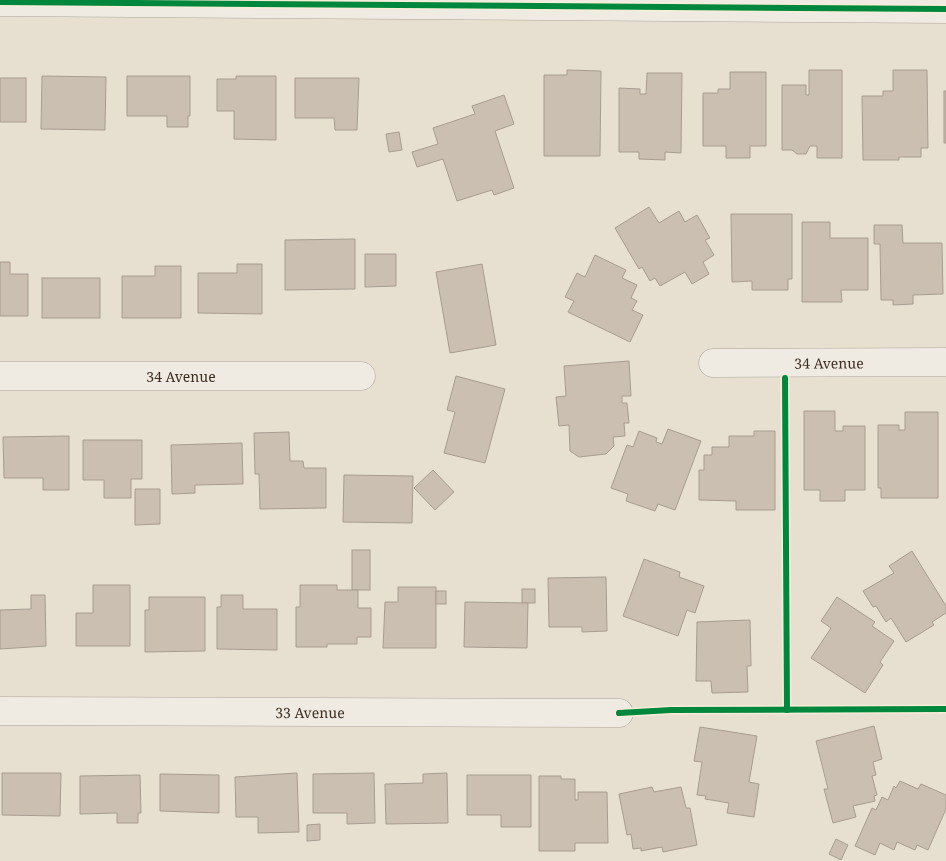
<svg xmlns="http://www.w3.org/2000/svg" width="946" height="861" font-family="'Noto Serif',serif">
  <rect width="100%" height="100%" fill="#e7e0d1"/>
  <g fill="#cbbfb2" stroke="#a89c90">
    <polygon points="567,70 601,71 600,156 544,156 544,75 567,75"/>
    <polygon points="809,70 842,70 842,158 817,158 817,146 810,146 806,154 797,154 792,150 782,150 782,85 806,85 806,95 809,95"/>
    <polygon points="893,70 927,70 928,148 921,148 921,157 899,157 899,160 863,160 862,96 883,96 883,91 893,91"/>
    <polygon points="730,72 766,72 766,146 750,146 750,158 726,158 726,146 703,146 703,93 718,93 718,89 730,89"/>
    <polygon points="647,73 682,73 681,153 665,152 665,160 639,159 639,152 619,152 619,88 640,89 640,94 646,94"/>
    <polygon points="42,76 106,77 105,130 41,129"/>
    <polygon points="127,76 190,76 190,116 188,116 188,127 167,127 167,116 127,116"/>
    <polygon points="236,76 276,76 276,140 234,139 234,111 217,111 217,79 236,79"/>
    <rect x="0" y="78" width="26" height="44"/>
    <polygon points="295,78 359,78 357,130 335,130 334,118 295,118"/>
    <rect x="944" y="91" width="2" height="52"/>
    <polygon points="504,95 514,124 495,131 514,188 494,195 492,190 457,201 443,159 417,167 412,152 438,144 433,128 475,114 472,106"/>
    <polygon points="399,132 402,150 389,152 386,134"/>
    <polygon points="649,207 659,223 679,211 685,222 697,215 710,238 705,240 714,255 703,262 709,274 692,284 685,272 660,286 655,278 650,281 642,267 639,269 615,228"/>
    <polygon points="731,214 792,214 792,279 788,279 788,290 752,290 752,281 732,282"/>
    <polygon points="802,222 830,222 830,238 868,238 868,290 841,290 842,302 802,302"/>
    <polygon points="874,225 902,225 903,243 942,243 943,294 913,295 913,304 893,305 893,300 881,300 880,244 874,244"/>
    <polygon points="355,239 355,289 285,290 285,240"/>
    <polygon points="365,254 396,254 396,286 365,287"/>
    <polygon points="595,255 626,270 622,278 637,285 631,298 637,301 632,310 643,315 630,342 568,312 574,301 565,297 577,273 585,277"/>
    <polygon points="0,262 10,262 10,274 28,274 28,316 0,316"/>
    <polygon points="237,264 262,264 262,314 198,313 198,273 237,273"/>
    <polygon points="482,264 496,345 450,353 436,272"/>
    <polygon points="155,266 181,266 181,318 122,318 122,276 155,276"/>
    <rect x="42" y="278" width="58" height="40"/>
    <polygon points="629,361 631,396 622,396 622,403 627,403 629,423 624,423 625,436 613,437 614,446 606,454 579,457 570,451 569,425 559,426 556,397 566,396 564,366"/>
    <polygon points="456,376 505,389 485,463 444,453 455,412 447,410"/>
    <polygon points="804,411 835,411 835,431 843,431 843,426 865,426 865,490 845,490 845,501 820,501 820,490 804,490"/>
    <polygon points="905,412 938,412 938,498 881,498 881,488 878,488 878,425 899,425 899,430 905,430"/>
    <polygon points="668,429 701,441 675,510 658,504 655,511 626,501 628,494 611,488 627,445 633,447 639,431 657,438 656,442 662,444"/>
    <polygon points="754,431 775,431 775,510 736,510 736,501 699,500 699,470 704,470 704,455 712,455 712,447 729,447 729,436 754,436"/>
    <polygon points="289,432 290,461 303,461 304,468 326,468 326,508 260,509 259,474 255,474 254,433"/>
    <polygon points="69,436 69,490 43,490 43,478 4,478 3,437"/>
    <polygon points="83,440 142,440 142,479 131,479 131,498 104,498 104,480 83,480"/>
    <polygon points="242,443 243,484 195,485 195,493 172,494 171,445"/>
    <polygon points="433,470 454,492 435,510 414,488"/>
    <polygon points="344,475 413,476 412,523 343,522"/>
    <polygon points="135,489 160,489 160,524 135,525"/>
    <rect x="352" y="550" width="18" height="40"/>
    <polygon points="912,551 946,606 946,613 932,622 934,625 906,642 891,618 886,622 876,606 873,607 863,591 894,573 889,566"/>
    <polygon points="644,559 680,572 679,577 704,586 695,613 687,610 678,636 623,616"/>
    <polygon points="606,577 607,631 582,632 582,627 549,627 548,578"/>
    <polygon points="93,585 130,585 130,646 76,646 76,613 93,613"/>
    <polygon points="300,585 337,585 337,590 358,590 358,608 371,608 371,637 357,637 357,644 327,644 327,647 296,647 296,607 300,607"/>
    <polygon points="398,587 436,587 436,648 383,648 385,602 398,602"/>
    <rect x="522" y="589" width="13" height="14"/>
    <rect x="436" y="591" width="10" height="13"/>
    <polygon points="31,595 45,595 46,646 0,649 0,610 31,609"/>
    <polygon points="221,595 243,595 243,609 277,609 277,650 217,649 217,607 221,607"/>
    <polygon points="149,597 205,597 205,651 145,652 145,610 149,610"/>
    <polygon points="837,597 875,622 872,626 894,641 880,662 883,665 865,693 811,658 831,628 821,621"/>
    <polygon points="465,602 528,603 527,648 464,647"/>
    <polygon points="750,620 751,666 747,666 748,692 712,693 711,681 696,681 697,622"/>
    <polygon points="874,726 882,759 873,762 876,775 872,776 877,795 874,796 875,801 853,806 856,817 833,823 824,789 828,789 816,741"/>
    <polygon points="700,727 757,736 749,782 759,784 754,817 727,813 729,803 705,799 706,796 697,795 702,762 694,761"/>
    <polygon points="2,773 61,773 60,816 2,815"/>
    <polygon points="297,773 299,832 258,833 258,817 236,817 235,777"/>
    <polygon points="374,773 375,823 347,824 347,813 313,813 313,774"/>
    <polygon points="447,773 448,823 386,824 385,784 423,783 423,774"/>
    <polygon points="160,774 219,775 219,813 160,811"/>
    <polygon points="140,775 141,813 138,813 138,823 117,823 117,813 80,814 80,776"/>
    <polygon points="467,775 531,775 531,827 501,827 501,815 467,815"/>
    <polygon points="539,776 561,776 561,779 575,779 575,800 578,800 578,792 607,792 608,843 575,843 575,851 539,851"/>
    <polygon points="900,781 918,789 921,784 946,795 946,809 928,850 917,845 915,850 897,842 894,850 880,843 875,855 855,846 872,808 876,810 882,797 888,800 894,786 896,788"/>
    <polygon points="652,787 654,792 681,787 686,808 690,808 697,845 663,852 662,847 641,851 641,848 633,849 631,834 627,835 619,794"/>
    <polygon points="320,824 320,840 307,841 307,825"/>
    <polygon points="836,839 848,845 841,860 829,854"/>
  </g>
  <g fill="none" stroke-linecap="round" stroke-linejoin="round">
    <g stroke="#ada599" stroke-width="29">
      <g id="minor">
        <polyline points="0,2 946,9"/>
        <path id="s1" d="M 713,363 L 946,362"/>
        <path id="s2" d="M 0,376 L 361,376"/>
        <path id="s3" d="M 0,711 L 619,713"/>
      </g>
    </g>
    <use href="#minor" stroke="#efebe3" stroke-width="28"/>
    <g stroke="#f7eed8" stroke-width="9">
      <g id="cycleway">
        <polyline points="0,2 946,9"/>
        <polyline points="785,378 787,710"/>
        <polyline points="619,713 671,710 946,709"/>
      </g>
    </g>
    <use href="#cycleway" stroke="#00873e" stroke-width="6"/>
  </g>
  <g text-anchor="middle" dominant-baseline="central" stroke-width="5" stroke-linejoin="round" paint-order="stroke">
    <g font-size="14" fill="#3d2e20" stroke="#f7eed8">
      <text stroke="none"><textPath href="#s1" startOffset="116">34 Avenue</textPath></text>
      <text stroke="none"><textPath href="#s2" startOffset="181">34 Avenue</textPath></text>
      <text stroke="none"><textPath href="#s3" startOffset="310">33 Avenue</textPath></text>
    </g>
  </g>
</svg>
